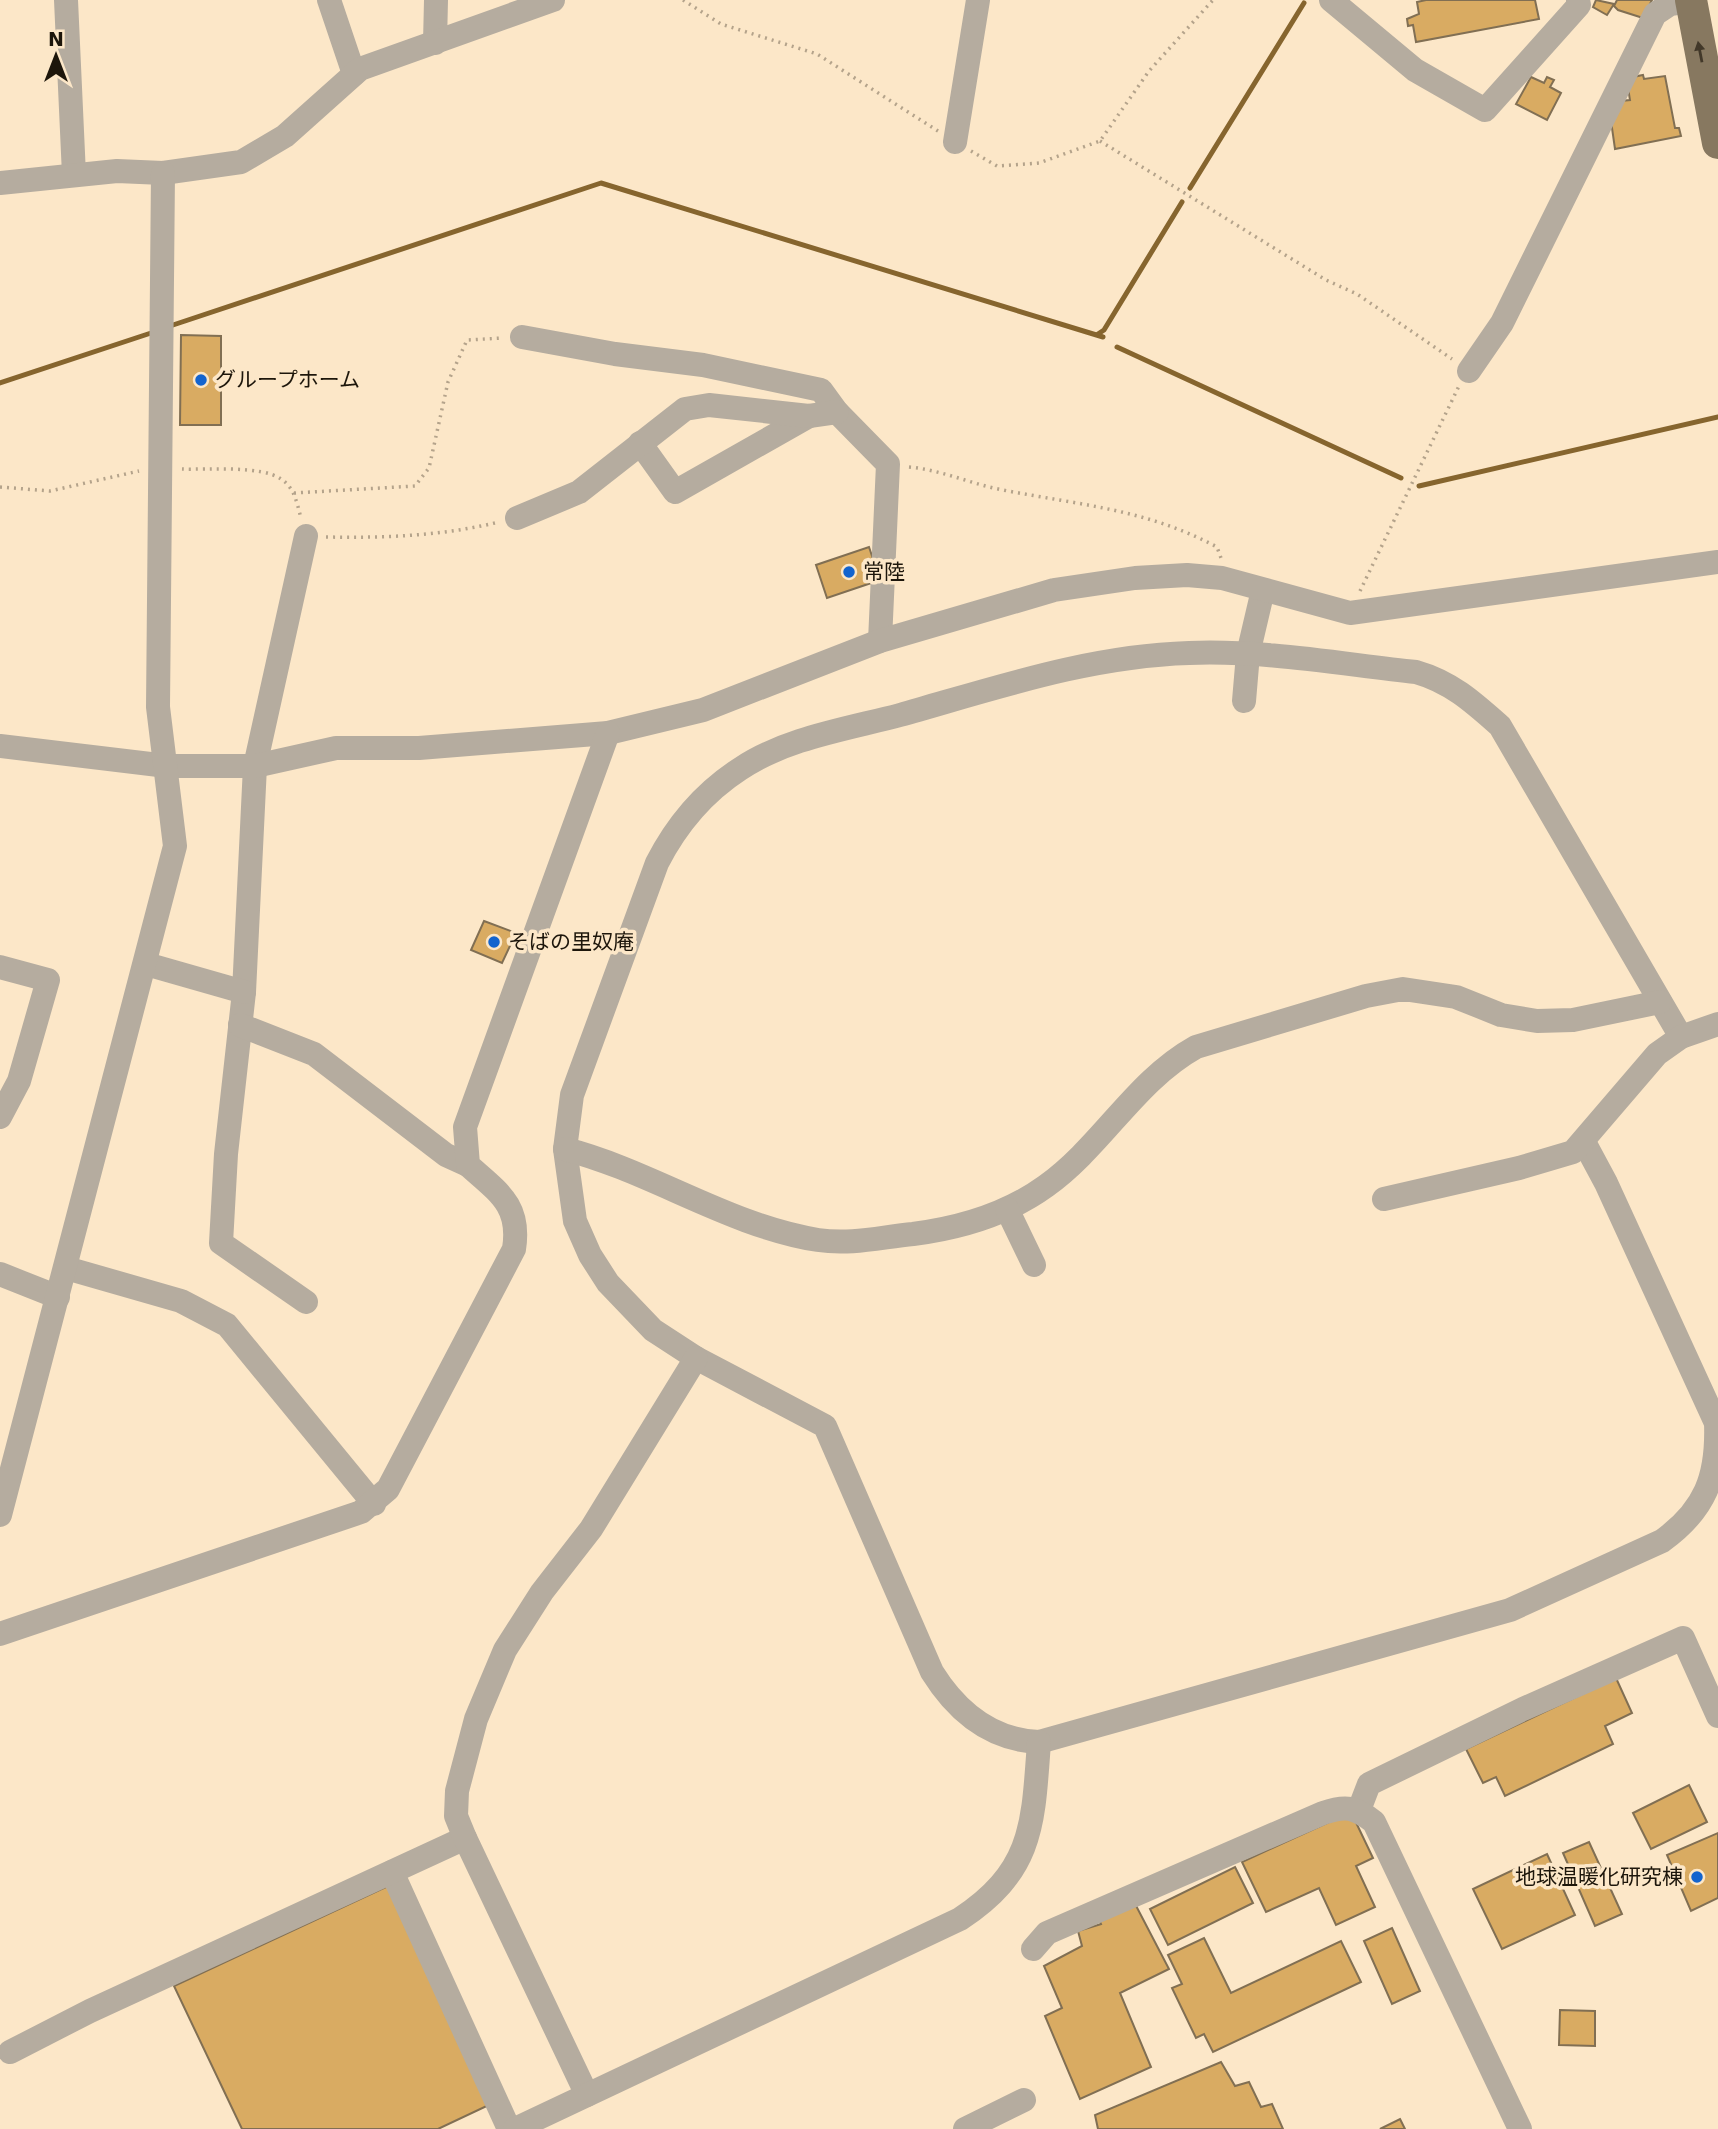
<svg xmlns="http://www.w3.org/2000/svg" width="1718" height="2129" font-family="'DejaVu Sans','Noto Sans JP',sans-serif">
  <rect width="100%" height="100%" fill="#fce7c8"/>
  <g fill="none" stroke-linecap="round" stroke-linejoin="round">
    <g stroke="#86652e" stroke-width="5">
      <polyline points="1190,188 1304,3"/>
      <polyline points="173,325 601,183 1103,337"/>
      <polyline points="1098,334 1104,330 1182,202"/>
      <polyline points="1117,347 1401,478"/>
      <polyline points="0,383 151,333"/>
      <polyline points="1419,486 1718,417"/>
    </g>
  </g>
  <g fill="#d9ab62" stroke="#816f53" stroke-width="2">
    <polygon points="1426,0 1535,0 1539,19 1416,42 1413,25 1408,26 1407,19 1419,14 1417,2"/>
    <polygon points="1596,0 1614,4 1607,15 1593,7"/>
    <polygon points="1617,0 1652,0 1643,18 1618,10 1614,6"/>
    <polygon points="1643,75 1644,79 1665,76 1675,128 1679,128 1681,136 1615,149 1611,121 1620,101 1630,100 1628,88 1633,77"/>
    <polygon points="1531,77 1544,83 1547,77 1554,80 1550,87 1561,93 1547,120 1516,104"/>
    <polygon points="181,335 221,336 221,425 180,425"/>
    <polygon points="869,547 880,580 827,598 816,565"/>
    <polygon points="484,921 516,933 502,963 471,950"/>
    <polygon points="1616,1678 1632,1713 1605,1726 1613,1744 1505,1796 1496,1777 1483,1783 1466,1749"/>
    <polygon points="1689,1785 1707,1822 1651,1849 1633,1813"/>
    <polygon points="1351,1812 1373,1858 1356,1866 1375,1907 1336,1925 1319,1888 1266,1912 1242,1862"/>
    <polygon points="1718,1833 1718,1898 1691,1911 1667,1855"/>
    <polygon points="1589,1842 1622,1914 1595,1926 1563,1853"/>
    <polygon points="1547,1854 1575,1915 1502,1949 1473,1889"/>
    <polygon points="1235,1867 1253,1903 1168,1945 1150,1909"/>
    <polygon points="388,1886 491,2104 438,2129 242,2129 174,1986"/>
    <polygon points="1132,1898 1169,1969 1120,1993 1151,2067 1080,2099 1045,2016 1062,2008 1044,1966 1082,1946 1078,1931 1101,1924 1097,1915"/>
    <polygon points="1392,1928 1420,1991 1392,2004 1364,1941"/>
    <polygon points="1204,1938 1231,1993 1341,1941 1361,1982 1213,2052 1204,2034 1196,2038 1172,1988 1182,1984 1168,1955"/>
    <polygon points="1560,2010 1595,2011 1595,2046 1559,2045"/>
    <polygon points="1221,2062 1235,2086 1249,2082 1261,2107 1272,2104 1283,2129 1098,2129 1095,2115"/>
    <polygon points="1400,2119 1405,2129 1380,2129"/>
  </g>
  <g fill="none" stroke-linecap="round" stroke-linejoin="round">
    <g stroke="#b4a38b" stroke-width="3.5" stroke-dasharray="2 5" stroke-linecap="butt">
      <polyline points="683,0 721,24 817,54 938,131"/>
      <polyline points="1100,141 1326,280 1357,294 1452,359"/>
      <polyline points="971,151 997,166 1039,163 1100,141 1149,71 1213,0"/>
      <path d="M 909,467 C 942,470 971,484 1003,490 C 1080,505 1146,509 1217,547 L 1221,558"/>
      <path d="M 182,469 C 207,470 261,465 281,479 C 295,488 297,504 301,518"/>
      <polyline points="0,487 50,491 139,471"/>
      <polyline points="294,493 415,486 429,468 448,382 467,340 503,338"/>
      <path d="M 326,537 C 385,538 441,536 499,522"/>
      <polyline points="1360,591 1459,386"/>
    </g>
    <g stroke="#b5ac9f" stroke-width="24">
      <polyline points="66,0 74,175"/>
      <polyline points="329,0 354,74"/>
      <polyline points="1331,0 1415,70 1485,110 1579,5 1578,0"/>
      <polyline points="435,43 436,0"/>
      <polyline points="955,142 978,0"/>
      <polyline points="0,183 117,171 163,173 241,162 285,136 360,69 553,0"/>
      <polyline points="522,337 615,354 703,365 821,390 837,412 888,464 880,641"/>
      <polyline points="1469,371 1502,323 1655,14 1670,4 1691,1"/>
      <polyline points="640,443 675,492 809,416"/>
      <polyline points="517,518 579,492 685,409 709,405 809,416 837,412"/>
      <polyline points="306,536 255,766 244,992 226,1154 221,1243 306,1302"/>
      <polyline points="1244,701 1248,654 1263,590"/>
      <polyline points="0,746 167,766 255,766 336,748 419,748 608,733 703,710 880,641 1054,590 1135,578 1187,575 1222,578 1350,613 1718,562"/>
      <polyline points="146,964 244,992"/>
      <polyline points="0,967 48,980 19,1081 0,1117"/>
      <polyline points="240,1025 314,1054 446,1155 468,1165"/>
      <path d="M 1584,1142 L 1606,1183 L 1716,1423 C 1718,1477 1705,1510 1662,1541 L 1510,1610 L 1039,1742 C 991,1740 957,1712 932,1672 L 825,1426 L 696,1358 L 653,1330 L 608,1283 L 590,1255 L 575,1221 L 565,1149 L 572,1095 L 657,863 C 677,824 703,793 740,769 C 786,738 847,729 900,715 C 996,688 1089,656 1189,653 C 1264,650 1341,664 1416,672 C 1451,682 1473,702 1500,726 L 1681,1037"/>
      <path d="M 565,1149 C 651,1171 729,1226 818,1240 C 851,1245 881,1237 913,1234 C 960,1228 1006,1215 1046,1186 C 1102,1146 1135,1081 1196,1047 L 1366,996 L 1403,989 L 1456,997 L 1501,1015 L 1537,1021 L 1573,1020 L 1660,1002"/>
      <polyline points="1384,1199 1519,1168 1573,1152 1657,1054 1681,1037 1718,1024"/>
      <polyline points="1007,1209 1034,1265"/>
      <polyline points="66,1268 181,1301 227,1325 374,1504"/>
      <polyline points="0,1274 58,1297"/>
      <polyline points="0,1515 175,846 158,707 163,173"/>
      <path d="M 0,1634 L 361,1512 L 388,1489 L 514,1249 C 521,1205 498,1192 468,1165 L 465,1127 L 608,733"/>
      <polyline points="1359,1810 1369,1784 1523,1709 1683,1638 1718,1716"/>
      <polyline points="392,1872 509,2129"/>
      <path d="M 1033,1949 L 1047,1933 L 1323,1813 C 1346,1805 1355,1807 1374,1822 L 1520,2129"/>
      <polyline points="10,2052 90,2011 465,1838"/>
      <polyline points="587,2095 465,1838 456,1816 457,1791 476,1719 505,1650 542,1592 591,1529 696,1358"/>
      <path d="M 515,2129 L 960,1919 C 1034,1870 1033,1824 1039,1742"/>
      <polyline points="965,2129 1024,2100"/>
    </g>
    <polyline stroke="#877860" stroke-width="32" points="1691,0 1718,143"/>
  </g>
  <defs><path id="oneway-solid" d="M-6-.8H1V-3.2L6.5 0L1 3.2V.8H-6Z" transform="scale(1.75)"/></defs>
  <use fill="#423829" href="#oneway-solid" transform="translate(1700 52) rotate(-101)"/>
  <g fill="#1364ce" stroke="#fce7c8" stroke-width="2.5">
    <circle cx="201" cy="380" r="7"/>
    <circle cx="849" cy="572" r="7"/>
    <circle cx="494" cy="942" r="7"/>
    <circle cx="1697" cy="1877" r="7"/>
  </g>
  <g text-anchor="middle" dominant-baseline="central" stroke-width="7" stroke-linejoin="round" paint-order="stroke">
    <g font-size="21" fill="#1d160b" stroke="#fce7c8" text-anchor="start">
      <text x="215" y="380">グループホーム</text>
      <text x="863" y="572">常陸</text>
      <text x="508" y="942">そばの里奴庵</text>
      <text x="1683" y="1877" text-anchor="end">地球温暖化研究棟</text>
    </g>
  </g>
  <g transform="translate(56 56)" stroke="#fce7c8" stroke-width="5" paint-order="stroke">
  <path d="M0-5L12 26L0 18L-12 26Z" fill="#1d160b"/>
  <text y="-10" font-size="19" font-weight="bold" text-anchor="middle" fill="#1d160b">N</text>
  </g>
</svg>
